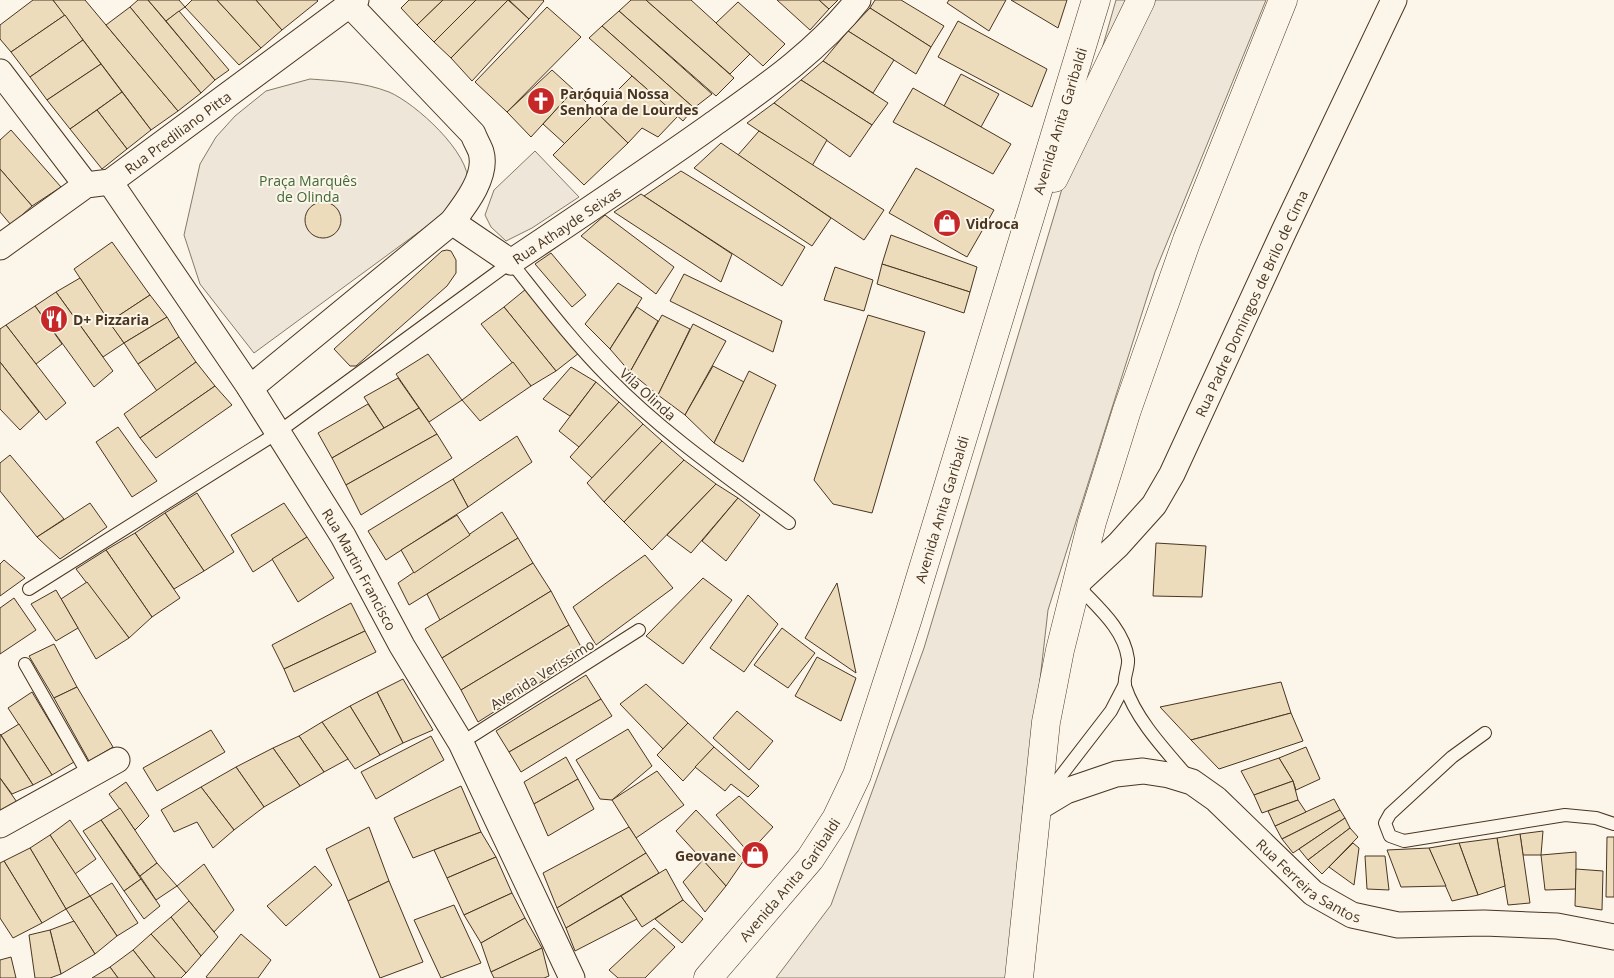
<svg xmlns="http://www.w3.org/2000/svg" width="1614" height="978" font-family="'Open Sans',sans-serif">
  <rect width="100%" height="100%" fill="#fbf6e9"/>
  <g fill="#ede6d9" stroke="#887966">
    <polygon points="1116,0 1266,0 1155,272 1048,610 1006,978 776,978 831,905 924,648 1057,206"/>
    <path d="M 310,79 C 337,81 363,82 389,92 C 415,103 471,153 468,184 C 467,190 460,198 457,204 L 254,353 L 200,284 L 184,235 L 200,164 L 216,137 L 235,116 L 266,91 Z"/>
    <polygon points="535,151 579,197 532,228 506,241 491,227 485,215 494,190"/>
  </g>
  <g fill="#ecdcbc" stroke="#4a3520">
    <polygon points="33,0 53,0 65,15 11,52 0,39 0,25"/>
    <polygon points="53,0 85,0 178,111 151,130"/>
    <polygon points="138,0 148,0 215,80 201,93 130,7"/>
    <polygon points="148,0 179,0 185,7 166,21"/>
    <polygon points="192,0 217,0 261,48 239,65 185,7"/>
    <polygon points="217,0 256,0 282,30 261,48"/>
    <polygon points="256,0 317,0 318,1 282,30"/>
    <polygon points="409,0 443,0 417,25 401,8"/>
    <polygon points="443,0 476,0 434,42 417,25"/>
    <polygon points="476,0 508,0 451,58 434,42"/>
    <polygon points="508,0 529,19 472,81 451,58"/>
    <polygon points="509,0 543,0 544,1 529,19"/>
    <polygon points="631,0 646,0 734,78 716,96 619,11"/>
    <polygon points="646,0 691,0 750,54 730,74"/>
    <polygon points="777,0 819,0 829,9 810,30"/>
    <polygon points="819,0 838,0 829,9"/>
    <polygon points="875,0 901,0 944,26 931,47 870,8"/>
    <polygon points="949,0 1006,0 989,31 947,3"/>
    <polygon points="1011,0 1067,0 1058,28"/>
    <polygon points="738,2 785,44 763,66 716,23"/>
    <polygon points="130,7 201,93 178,111 106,25"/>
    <polygon points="547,7 581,37 507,112 475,82"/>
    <polygon points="870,8 931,47 916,74 848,31"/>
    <polygon points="179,11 229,70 215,80 166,21"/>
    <polygon points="619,11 712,94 694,108 602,26"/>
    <polygon points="65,15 83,40 30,77 11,52"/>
    <polygon points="958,21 1047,69 1032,107 938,57"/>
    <polygon points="602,26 694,108 683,121 589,38"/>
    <polygon points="848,31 894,60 873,93 823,61"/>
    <polygon points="83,40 101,64 47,100 30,77"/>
    <polygon points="823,61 888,103 872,125 801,80"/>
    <polygon points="101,64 122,92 70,129 47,100"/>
    <polygon points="552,70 574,90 531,137 507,112"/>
    <polygon points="961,74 999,94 981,127 944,106"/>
    <polygon points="632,76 678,116 658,137 642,128 628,143 596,112"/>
    <polygon points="801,80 872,125 850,157 774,103"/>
    <polygon points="913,88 1011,144 993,174 893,122"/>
    <polygon points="574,90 596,112 565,144 543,124"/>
    <polygon points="122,92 151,130 127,149 97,110"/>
    <polygon points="774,103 827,140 812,166 747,123"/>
    <polygon points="97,110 127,149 102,169 70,129"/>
    <polygon points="596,112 628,143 584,185 553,155"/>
    <polygon points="11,130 61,187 32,206 0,169 0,140"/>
    <polygon points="759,131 884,210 864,240 738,155"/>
    <polygon points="721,143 831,218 812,246 694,168"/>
    <polygon points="916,168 994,210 967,257 889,213"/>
    <polygon points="0,169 32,206 11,225 0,212"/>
    <polygon points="681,171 805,247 782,286 644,196"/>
    <polygon points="641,194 732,254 721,282 614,212"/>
    <circle cx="323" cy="220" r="18"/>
    <polygon points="605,215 674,267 656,294 581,236"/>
    <polygon points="891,235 977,267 970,292 882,264"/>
    <polygon points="112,242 150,295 109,322 74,269"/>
    <polygon points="447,250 451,251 456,260 456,273 447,286 356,366 350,366 334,349 442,251"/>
    <polygon points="551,253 586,295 572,307 535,264"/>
    <polygon points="882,264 970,292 964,313 877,284"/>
    <polygon points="835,267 873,280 864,311 824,300"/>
    <polygon points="684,274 782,321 773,352 670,301"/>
    <polygon points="80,278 124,343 103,357 56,292"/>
    <polygon points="618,283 642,298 610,349 585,324"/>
    <polygon points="526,289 579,353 556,371 504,307"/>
    <polygon points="56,292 113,371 94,387 35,306"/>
    <polygon points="150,295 167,317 124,343 109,322"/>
    <polygon points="35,306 62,344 36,364 6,325"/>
    <polygon points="504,307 556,371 531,386 481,324"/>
    <polygon points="637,307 658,321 630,372 610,349"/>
    <polygon points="662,315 690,329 658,395 630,372"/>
    <polygon points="868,315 925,332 872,513 833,504 814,480"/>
    <polygon points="167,317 179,337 138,364 124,343"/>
    <polygon points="693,324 726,341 685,415 658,395"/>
    <polygon points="6,325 66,403 46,420 0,362 0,329"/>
    <polygon points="179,337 196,362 157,391 138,364"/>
    <polygon points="428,354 462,400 429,422 396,374"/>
    <polygon points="0,362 39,412 20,430 0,409"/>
    <polygon points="196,362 215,386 140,438 124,414"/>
    <polygon points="513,362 531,386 480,421 462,400"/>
    <polygon points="713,366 744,382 714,443 685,415"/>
    <polygon points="571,367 596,382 570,416 543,399"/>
    <polygon points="749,371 776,385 743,462 714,443"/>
    <polygon points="398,378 419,408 384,428 364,397"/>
    <polygon points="596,382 619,402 579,447 559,431"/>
    <polygon points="215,386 232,405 156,458 140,438"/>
    <polygon points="619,402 643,424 592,478 570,457"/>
    <polygon points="368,404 384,428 332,458 318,433"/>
    <polygon points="419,408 437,434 346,485 332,458"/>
    <polygon points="643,424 662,441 604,502 587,483"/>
    <polygon points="118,427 157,481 132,497 96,442"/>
    <polygon points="437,434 452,458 361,515 346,485"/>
    <polygon points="517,436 532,462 468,507 453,479"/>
    <polygon points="662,441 684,460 624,522 604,502"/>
    <polygon points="10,455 64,519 37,537 0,491 0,463"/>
    <polygon points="684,460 716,484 652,550 624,522"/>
    <polygon points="453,479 468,507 386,560 368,531"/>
    <polygon points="716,484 738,498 691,553 667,535"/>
    <polygon points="197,493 234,552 204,571 165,513"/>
    <polygon points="738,498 760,515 726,561 702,541"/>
    <polygon points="90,503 107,527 60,559 37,537"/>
    <polygon points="284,503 307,537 253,572 231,535"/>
    <polygon points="502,512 518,538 409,605 398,583"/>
    <polygon points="165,513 204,571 174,589 135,533"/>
    <polygon points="457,515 470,535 414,573 401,550"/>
    <polygon points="135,533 180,598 152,617 106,550"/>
    <polygon points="307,537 334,578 298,602 272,559"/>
    <polygon points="518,538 533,563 440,620 427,594"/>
    <polygon points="1156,543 1206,546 1202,597 1153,596"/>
    <polygon points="106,550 152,617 129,638 76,569"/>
    <polygon points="645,555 673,588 596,645 573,607"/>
    <polygon points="4,560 25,578 0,596 0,564"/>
    <polygon points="533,563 551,591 442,658 425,629"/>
    <polygon points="703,578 732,600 683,664 646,636"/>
    <polygon points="87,582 129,638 96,659 61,599"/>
    <polygon points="837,583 856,673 805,638"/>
    <polygon points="56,590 78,628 56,641 31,604"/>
    <polygon points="551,591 569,625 461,690 442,658"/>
    <polygon points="748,595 778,624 744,672 710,648"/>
    <polygon points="14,598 36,630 0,654 0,608"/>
    <polygon points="351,603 365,631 284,669 272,645"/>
    <polygon points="569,625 585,654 478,722 461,690"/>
    <polygon points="782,628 815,653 788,688 754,665"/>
    <polygon points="365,631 376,652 294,692 284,669"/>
    <polygon points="54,644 77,687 54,698 29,656"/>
    <polygon points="817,657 856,678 841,721 795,696"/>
    <polygon points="586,675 601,699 509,752 496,731"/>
    <polygon points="403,679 433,730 403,743 377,692"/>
    <polygon points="1281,682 1291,713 1191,740 1160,707"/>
    <polygon points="646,684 688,723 663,749 620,704"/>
    <polygon points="77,687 113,747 89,761 54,698"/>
    <polygon points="32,692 74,762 52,775 8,708"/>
    <polygon points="377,692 403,743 380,755 350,706"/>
    <polygon points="601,699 612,716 521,772 509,752"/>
    <polygon points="350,706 380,755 355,769 322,722"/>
    <polygon points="737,711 773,741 749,770 713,738"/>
    <polygon points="1291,713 1303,741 1219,769 1191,740"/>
    <polygon points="322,722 348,759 324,772 299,736"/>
    <polygon points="688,723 714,747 683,781 657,755"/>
    <polygon points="19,724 52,775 33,785 1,735"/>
    <polygon points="628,729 652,766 612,800 600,799 576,760"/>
    <polygon points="211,730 225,752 157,791 143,768"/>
    <polygon points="0,734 33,785 12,794 0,778"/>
    <polygon points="299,736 324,772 300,786 273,748"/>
    <polygon points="431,736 444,760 376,799 361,772"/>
    <polygon points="714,747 759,786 748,797 731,784 725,791 695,767"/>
    <polygon points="1306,747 1320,779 1296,790 1293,781 1279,758"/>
    <polygon points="273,748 300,786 264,807 236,767"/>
    <polygon points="566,757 578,779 534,804 524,782"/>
    <polygon points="1279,758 1293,781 1254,795 1241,771"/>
    <polygon points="236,767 264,807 234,830 201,787"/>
    <polygon points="657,771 684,805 636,838 612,800"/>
    <polygon points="0,778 19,805 0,817"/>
    <polygon points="578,779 594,809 548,836 534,804"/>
    <polygon points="1293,781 1298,800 1262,813 1254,795"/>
    <polygon points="126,782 149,816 135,830 109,794"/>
    <polygon points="461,786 481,832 413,858 394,818"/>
    <polygon points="201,787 234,830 213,848 197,822 174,832 161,810"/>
    <polygon points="739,796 773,827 749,853 716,815"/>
    <polygon points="1334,799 1340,810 1282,839 1275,826"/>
    <polygon points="1298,800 1306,812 1275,826 1268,811"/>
    <polygon points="120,808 157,863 140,876 101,820"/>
    <polygon points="696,810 744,860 726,886 676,831"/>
    <polygon points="1340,810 1345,818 1293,853 1282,839"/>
    <polygon points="1345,818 1350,828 1308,860 1299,849"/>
    <polygon points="70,820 96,859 75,874 50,835"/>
    <polygon points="101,820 141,879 124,891 83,831"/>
    <polygon points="369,827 389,881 348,901 326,849"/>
    <polygon points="629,827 646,853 557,908 543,873"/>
    <polygon points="1350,828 1358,837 1322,874 1308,860"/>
    <polygon points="1543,831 1541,855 1523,855 1520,834"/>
    <polygon points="481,832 496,857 447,878 434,850"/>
    <polygon points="1520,834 1530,903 1508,905 1497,838"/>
    <polygon points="50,835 90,896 66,909 30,848"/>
    <polygon points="1607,837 1614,837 1614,897 1606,897"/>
    <polygon points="1497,838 1505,886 1478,895 1459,843"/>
    <polygon points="1353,843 1359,848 1354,885 1329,867"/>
    <polygon points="1459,843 1478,895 1452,901 1429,848"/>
    <polygon points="30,848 66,909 42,923 4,861"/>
    <polygon points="1429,848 1446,886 1401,887 1387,850"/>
    <polygon points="1576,852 1576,889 1545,890 1541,855"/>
    <polygon points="646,853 659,873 566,928 557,908"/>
    <polygon points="1365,856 1385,856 1389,890 1367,889"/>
    <polygon points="496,857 512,893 464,915 447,878"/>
    <polygon points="703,860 726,886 705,912 683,882"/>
    <polygon points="4,861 42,923 13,938 0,918 0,863"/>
    <polygon points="157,863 177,886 156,900 140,876"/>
    <polygon points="204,864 234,910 214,932 177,886"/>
    <polygon points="315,866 332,885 286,926 267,906"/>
    <polygon points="666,869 683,900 642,927 621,896"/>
    <polygon points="1576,869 1603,871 1602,910 1575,906"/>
    <polygon points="141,879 160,906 144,919 124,891"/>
    <polygon points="389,881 423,962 380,978 348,901"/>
    <polygon points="112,883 138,923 117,936 90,896"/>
    <polygon points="512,893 525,918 481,943 464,915"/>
    <polygon points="90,896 117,936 95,954 66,909"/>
    <polygon points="621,896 637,919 575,951 566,928"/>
    <polygon points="683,900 703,919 682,943 655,919"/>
    <polygon points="189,901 218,937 201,956 171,917"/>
    <polygon points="454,905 481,963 441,978 414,920"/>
    <polygon points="171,917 201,956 186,973 151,934"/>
    <polygon points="525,918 542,948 491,972 481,943"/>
    <polygon points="74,921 95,954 61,974 50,930"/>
    <polygon points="654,928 675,947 645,978 618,978 609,970"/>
    <polygon points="50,930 61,974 50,978 35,978 29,935"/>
    <polygon points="151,934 186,973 181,978 155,978 133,950"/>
    <polygon points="241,934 271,960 258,978 208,978 206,977"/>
    <polygon points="542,948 549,976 544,978 494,978 491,972"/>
    <polygon points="133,950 155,978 118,978 110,967"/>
    <polygon points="11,957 16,978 0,978 0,960"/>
    <polygon points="110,967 118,978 92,978"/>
  </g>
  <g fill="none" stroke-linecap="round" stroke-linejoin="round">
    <g stroke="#4a3520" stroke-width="14">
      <g id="service">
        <path d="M 1076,584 C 1096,606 1124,628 1128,659 C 1129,668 1123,678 1125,686 C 1136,720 1166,751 1189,778"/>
        <path d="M 29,589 L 277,433 L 511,262 C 542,301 573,342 609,378 C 663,433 727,477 789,523"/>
        <polyline points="25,664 89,776"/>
        <polyline points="1485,733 1452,757 1390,814 1385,823 1390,836 1404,841 1565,815 1596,818 1614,824"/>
        <polyline points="461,743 639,630"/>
        <polyline points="1047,794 1111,711 1125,684"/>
      </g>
    </g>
    <g stroke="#4a3520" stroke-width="27">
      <g id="minor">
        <polyline points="0,72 86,185"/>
        <path id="s1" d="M 110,182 L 250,388 L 343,536 L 402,646 L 461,743 L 572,978"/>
        <path id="s2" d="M 452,222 L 511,262 C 578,217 646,172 712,125 C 764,88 818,51 858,0"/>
        <path id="s3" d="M 0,247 L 86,185 L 110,182 L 356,0"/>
        <path d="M 250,388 L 452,222 C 465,205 488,176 481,152 C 479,146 475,140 473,134 L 350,5"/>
        <path id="s4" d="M 1076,584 L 1118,545 L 1154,505 L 1172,474 L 1284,231 L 1394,0"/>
        <path id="s5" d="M 1036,809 L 1066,791 L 1116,774 L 1143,771 L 1169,775 L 1192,782 L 1216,799 L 1313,893 L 1352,915 L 1398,925 L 1484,923 L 1557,926 L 1614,937"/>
        <polyline points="0,825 117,760"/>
      </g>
    </g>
    <g stroke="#4a3520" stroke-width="29">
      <g id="primary">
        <polyline points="1054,178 1141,0"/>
        <path id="s6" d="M 708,978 L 810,859 L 836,819 L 857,775 L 908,618 L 1096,0"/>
        <polyline points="1019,978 1046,722 1060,650 1092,522 1127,410 1187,240 1283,0"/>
      </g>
    </g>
    <use href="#service" stroke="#fbf6e9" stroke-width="12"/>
    <use href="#minor" stroke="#fbf6e9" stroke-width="25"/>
    <use href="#primary" stroke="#fbf6e9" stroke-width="28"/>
  </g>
  <defs>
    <g id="church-disc" transform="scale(1.4375)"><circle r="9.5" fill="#c62828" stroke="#fbf6e9"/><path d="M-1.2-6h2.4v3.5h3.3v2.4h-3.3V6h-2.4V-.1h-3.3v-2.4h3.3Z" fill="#fff"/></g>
    <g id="shop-disc" transform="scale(1.4375)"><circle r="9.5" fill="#c62828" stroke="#fbf6e9"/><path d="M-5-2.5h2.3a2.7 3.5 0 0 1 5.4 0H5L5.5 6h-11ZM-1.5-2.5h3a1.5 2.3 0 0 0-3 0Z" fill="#fff"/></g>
    <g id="restaurant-disc" transform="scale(1.4375)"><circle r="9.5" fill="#c62828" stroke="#fbf6e9"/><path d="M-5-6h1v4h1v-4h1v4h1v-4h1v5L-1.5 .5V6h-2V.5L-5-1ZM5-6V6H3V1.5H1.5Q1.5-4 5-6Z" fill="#fff"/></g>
  </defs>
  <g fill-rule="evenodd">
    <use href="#church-disc" x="541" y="101"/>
    <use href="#shop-disc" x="947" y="223"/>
    <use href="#restaurant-disc" x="54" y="319"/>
    <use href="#shop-disc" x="755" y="855"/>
  </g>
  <g text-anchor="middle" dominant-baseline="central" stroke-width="4" stroke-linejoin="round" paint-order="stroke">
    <g font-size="14" font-weight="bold" fill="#4a3520" stroke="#fbf6e9" text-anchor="start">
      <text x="560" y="93">Paróquia Nossa<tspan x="560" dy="16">Senhora de Lourdes</tspan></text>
      <text x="966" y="223">Vidroca</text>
      <text x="73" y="319">D+ Pizzaria</text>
      <text x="736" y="855" text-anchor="end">Geovane</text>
    </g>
    <g font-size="14" fill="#4a3520" stroke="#fbf6e9">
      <text stroke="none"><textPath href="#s6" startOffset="938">Avenida Anita Garibaldi</textPath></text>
      <text stroke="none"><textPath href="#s3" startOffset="214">Rua Prediliano Pitta</textPath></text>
      <text stroke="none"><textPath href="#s2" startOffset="138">Rua Athayde Seixas</textPath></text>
      <text stroke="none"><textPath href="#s4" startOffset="335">Rua Padre Domingos de Brilo de Cima</textPath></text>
      <text transform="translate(648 394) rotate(42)">Vila Olinda</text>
      <text stroke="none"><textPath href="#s6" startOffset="532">Avenida Anita Garibaldi</textPath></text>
      <text stroke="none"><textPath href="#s1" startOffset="461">Rua Martin Francisco</textPath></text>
      <text transform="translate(542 674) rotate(-32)">Avenida Verissimo</text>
      <text stroke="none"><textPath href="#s5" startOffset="319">Rua Ferreira Santos</textPath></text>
      <text stroke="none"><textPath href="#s6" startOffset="128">Avenida Anita Garibaldi</textPath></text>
    </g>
    <g font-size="14" fill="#436837" stroke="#fbf6e9">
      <text x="308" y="180">Praça Marquês<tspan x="308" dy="16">de Olinda</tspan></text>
    </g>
  </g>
</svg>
